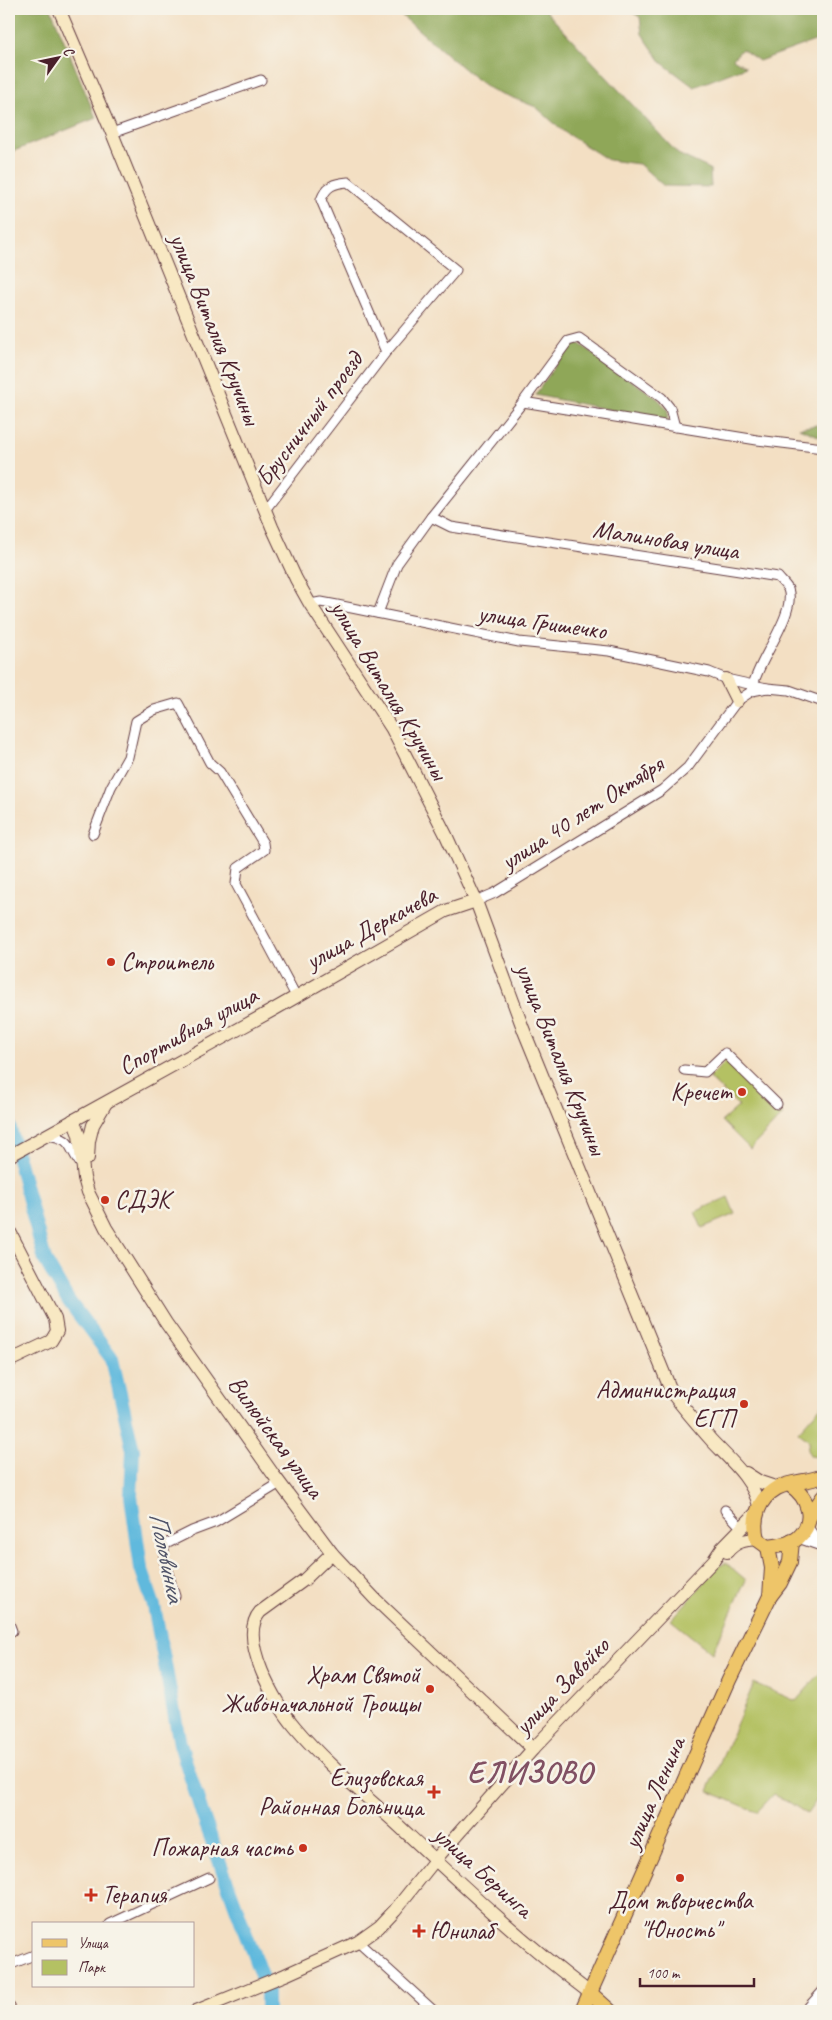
<svg xmlns="http://www.w3.org/2000/svg" width="832" height="2020" font-family="Caveat,sans-serif">
  <rect width="100%" height="100%" fill="#f7f3e8"/>
  <filter id="ink" filterUnits="userSpaceOnUse"><feTurbulence type="fractalNoise" baseFrequency=".02" numOctaves="2"/><feDisplacementMap in="SourceGraphic" scale="10" xChannelSelector="R" yChannelSelector="G"/><feConvolveMatrix kernelMatrix="1 2 1 2 8 2 1 2 1" color-interpolation-filters="sRGB"/></filter>
  <filter id="wash" filterUnits="userSpaceOnUse"><feTurbulence type="fractalNoise" baseFrequency=".0096" numOctaves="4" result="noise"/><feDisplacementMap in="SourceGraphic" scale="20" xChannelSelector="R" yChannelSelector="G"/><feGaussianBlur stdDeviation="1.12" result="paint"/><feColorMatrix in="noise" values="0 0 0 0 0 0 0 0 0 0 0 0 0 0 0 0 0 1.4 0 .05"/><feComposite in="paint" operator="in"/></filter>
  <g filter="url(#wash)">
    <rect width="100%" height="100%" fill="#f3dfc3"/>
    <g fill="#b4c163" stroke="#7f7047">
      <polygon points="727,1060 783,1115 750,1149 722,1121 739,1106 709,1078"/>
      <polygon points="728,1197 735,1214 702,1228 695,1212"/>
      <polygon points="823,1404 823,1453 817,1457 811,1456 807,1450 809,1441 798,1432"/>
      <polygon points="726,1563 746,1580 712,1653 671,1620 719,1566"/>
      <polygon points="823,1670 823,1791 807,1814 786,1800 773,1795 757,1812 708,1791 754,1683 796,1701"/>
    </g>
    <g fill="#8fa759" stroke="#6c6342">
      <polygon points="9,9 51,9 96,118 9,153"/>
      <polygon points="394,9 544,9 678,154 710,169 711,187 664,186 639,164 608,160 564,132 536,107 490,89 471,75"/>
      <polygon points="626,9 823,9 823,38 759,61 742,49 733,59 746,67 694,87 662,63 642,34 640,17"/>
      <polygon points="578,343 658,399 668,410 667,421 535,395 570,345"/>
      <polygon points="823,424 823,438 799,428"/>
    </g>
    <g fill="none" stroke-linecap="round" stroke-linejoin="round">
      <polyline stroke="#60b9dd" stroke-width="14" points="9,1125 45,1260 68,1300 112,1359 133,1450 131,1496 141,1568 154,1606 180,1744 203,1816 267,1992 267,2011"/>
    </g>
  </g>
  <g filter="url(#ink)">
    <g fill="none" stroke-linecap="round" stroke-linejoin="round">
      <g stroke="#633c42" stroke-width="11">
        <g id="street">
          <polyline points="112,133 261,80"/>
          <polyline points="523,402 568,341 579,338 662,398 670,408 675,427"/>
          <path d="M 265,510 L 386,352 L 456,270 L 348,182 C 334,183 326,186 321,200 L 386,352"/>
          <path d="M 431,517 L 451,527 L 778,577 C 781,581 786,585 788,589 C 797,613 758,660 753,686"/>
          <polyline points="310,604 321,602 337,605 519,642 609,651 709,672 726,679 767,688"/>
          <polyline points="378,613 397,564 431,517 523,402 757,440 823,448"/>
          <polyline points="93,834 111,787 128,757 136,721 154,710 178,703 210,763 220,772 263,843 264,850 238,868 236,884 296,996"/>
          <polyline points="476,901 495,893 662,790 688,767 737,701 752,691 767,688 789,690 823,702"/>
          <polyline points="684,1070 705,1072 725,1053 777,1104"/>
          <path d="M 47,1135 C 73,1139 67,1145 80,1163"/>
          <polyline points="725,1510 741,1527"/>
          <polyline points="807,1526 823,1548"/>
          <polyline points="798,1538 821,1546"/>
          <polyline points="175,1596 164,1560 164,1545 192,1531 216,1522 280,1483"/>
          <polyline points="9,1623 12,1631"/>
          <polyline points="110,1924 209,1878"/>
          <polyline points="358,1942 434,2011"/>
          <polyline points="9,1965 34,1955"/>
          <polyline points="805,2011 823,1991"/>
        </g>
      </g>
      <g stroke="#633c42" stroke-width="14">
        <g id="secondary">
          <path d="M 59,9 L 112,133 L 272,527 L 296,579 L 310,604 L 392,729 L 446,835 L 476,901 L 524,1031 L 672,1393 C 685,1410 698,1425 712,1441 C 730,1460 753,1479 759,1506"/>
          <polyline points="726,679 737,701"/>
          <polyline points="73,1120 79,1135 84,1178 88,1192 106,1228 166,1323 273,1474 332,1553 375,1599 533,1749"/>
          <polyline points="9,1156 273,1010 446,911 476,901"/>
          <polyline points="88,1158 89,1141 93,1125 106,1103"/>
          <polyline points="9,1230 55,1319 57,1331 51,1341 9,1361"/>
          <polyline points="746,1473 760,1482 778,1488"/>
          <path d="M 727,1552 C 736,1542 743,1540 757,1539"/>
          <path d="M 332,1553 L 304,1580 L 260,1612 C 237,1638 276,1705 295,1727 C 326,1764 364,1794 399,1826 C 461,1884 522,1942 590,1993"/>
          <polyline points="9,2008 10,2011"/>
          <polyline points="196,2011 285,1975 358,1942 379,1927 395,1910 435,1860 533,1749 714,1560 722,1548 755,1514"/>
        </g>
      </g>
      <g stroke="#633c42" stroke-width="16">
        <g id="primary">
          <path d="M 790,1485 C 808,1497 817,1521 798,1538 C 791,1544 778,1546 768,1547 L 757,1539 C 752,1519 758,1499 777,1488 C 791,1481 809,1482 823,1476"/>
          <polyline points="810,1516 823,1497"/>
          <polyline points="768,1547 772,1568 770,1596"/>
          <polyline points="590,1993 610,2011"/>
          <polyline points="582,2011 729,1680 770,1596 780,1583 790,1562 792,1541"/>
        </g>
      </g>
      <use href="#street" stroke="#fff" stroke-width="9"/>
      <use href="#secondary" stroke="#f8e8c3" stroke-width="12"/>
      <use href="#primary" stroke="#eec569" stroke-width="14"/>
    </g>
  </g>
  <g fill="#c8321e" stroke="#f7f3e8" stroke-width="2">
    <circle cx="111" cy="962" r="5"/>
    <circle cx="742" cy="1092" r="5"/>
    <circle cx="105" cy="1200" r="5"/>
    <circle cx="744" cy="1404" r="5"/>
    <circle cx="430" cy="1689" r="5"/>
    <path d="M431.5 1784.5h5v5h5v5h-5v5h-5v-5h-5v-5h5z"/>
    <circle cx="303" cy="1848" r="5"/>
    <circle cx="680" cy="1878" r="5"/>
    <path d="M88.5 1887.5h5v5h5v5h-5v5h-5v-5h-5v-5h5z"/>
    <path d="M416.5 1923.5h5v5h5v5h-5v5h-5v-5h-5v-5h5z"/>
  </g>
  <g text-anchor="middle" dominant-baseline="central" stroke-width="5" stroke-linejoin="round" paint-order="stroke">
    <g font-size="25" fill="#4a1f2b" stroke="#f7f3e8">
      <text transform="translate(215 329) rotate(68)">улица Виталия Кручины</text>
      <text transform="translate(309 419) rotate(-53)">Брусничный проезд</text>
      <text transform="translate(666 540) rotate(9)">Малиновая улица</text>
      <text transform="translate(542 622) rotate(8)">улица Гришечко</text>
      <text transform="translate(389 690) rotate(59)">улица Виталия Кручины</text>
      <text transform="translate(582 813) rotate(-33)">улица 40 лет Октября</text>
      <text transform="translate(371 928) rotate(-29)">улица Деркачева</text>
      <text transform="translate(188 1031) rotate(-29)">Спортивная улица</text>
      <text transform="translate(561 1059) rotate(68)">улица Виталия Кручины</text>
      <text transform="translate(276 1437) rotate(54)">Вилюйская улица</text>
      <text transform="translate(562 1686) rotate(-46)">улица Завойко</text>
      <text transform="translate(654 1793) rotate(-66)">улица Ленина</text>
      <text transform="translate(483 1872) rotate(42)">улица Беринга</text>
    </g>
    <g font-size="25" fill="#4a1f2b" stroke="#f7f3e8" text-anchor="end">
      <text x="121" y="962" text-anchor="start">Строитель</text>
      <text x="732" y="1092">Кречет</text>
      <text x="115" y="1200" text-anchor="start">СДЭК</text>
      <text x="734" y="1390">Администрация<tspan x="734" dy="29">ЕГП</tspan></text>
      <text x="420" y="1675">Храм Святой<tspan x="420" dy="29">Живоначальной Троицы</tspan></text>
      <text x="423" y="1778">Елизовская<tspan x="423" dy="29">Районная Больница</tspan></text>
      <text x="293" y="1848">Пожарная часть</text>
      <text x="102" y="1895" text-anchor="start">Терапия</text>
      <text x="680" y="1901" text-anchor="middle">Дом творчества<tspan x="680" dy="29">"Юность"</tspan></text>
      <text x="430" y="1931" text-anchor="start">Юнилаб</text>
    </g>
    <g font-size="26" font-style="italic" fill="#525569" stroke="#f7f3e8">
      <text transform="translate(167 1557) rotate(78)">Половинка</text>
    </g>
    <g font-size="30" font-weight="bold" letter-spacing="1" fill="#815063" stroke="#f7f3e8">
      <text x="530" y="1772">ЕЛИЗОВО</text>
    </g>
  </g>
  <rect width="832" height="2020" fill="none" stroke="#f7f3e8" stroke-width="30"/>
  <rect x="32" y="1922" width="162" height="65" fill="#f7f3e8" stroke="#b29e9c"/>
  <rect x="42" y="1939" width="25" height="8" fill="#eec569" stroke="#b29e9c"/>
  <text x="78" y="1948" font-size="15" fill="#4a1f2b">Улица</text>
  <rect x="42" y="1960" width="25" height="15" fill="#b4c163" stroke="#b29e9c"/>
  <text x="78" y="1972" font-size="15" fill="#4a1f2b">Парк</text>
  <g transform="translate(58 58) rotate(57)" stroke="#f7f3e8" stroke-width="4" paint-order="stroke">
  <path d="M0-4L9 19L0 12L-9 19Z" fill="#4a1f2b"/>
  <text y="-8" font-size="14" font-weight="bold" text-anchor="middle" fill="#4a1f2b">С</text>
  </g>
  <path d="M640 1978v8h114v-8" fill="none" stroke="#4a1f2b" stroke-width="2.5"/>
  <text x="647" y="1978" font-size="15" fill="#4a1f2b" stroke="#f7f3e8" stroke-width="4" paint-order="stroke">100 m</text>
</svg>
